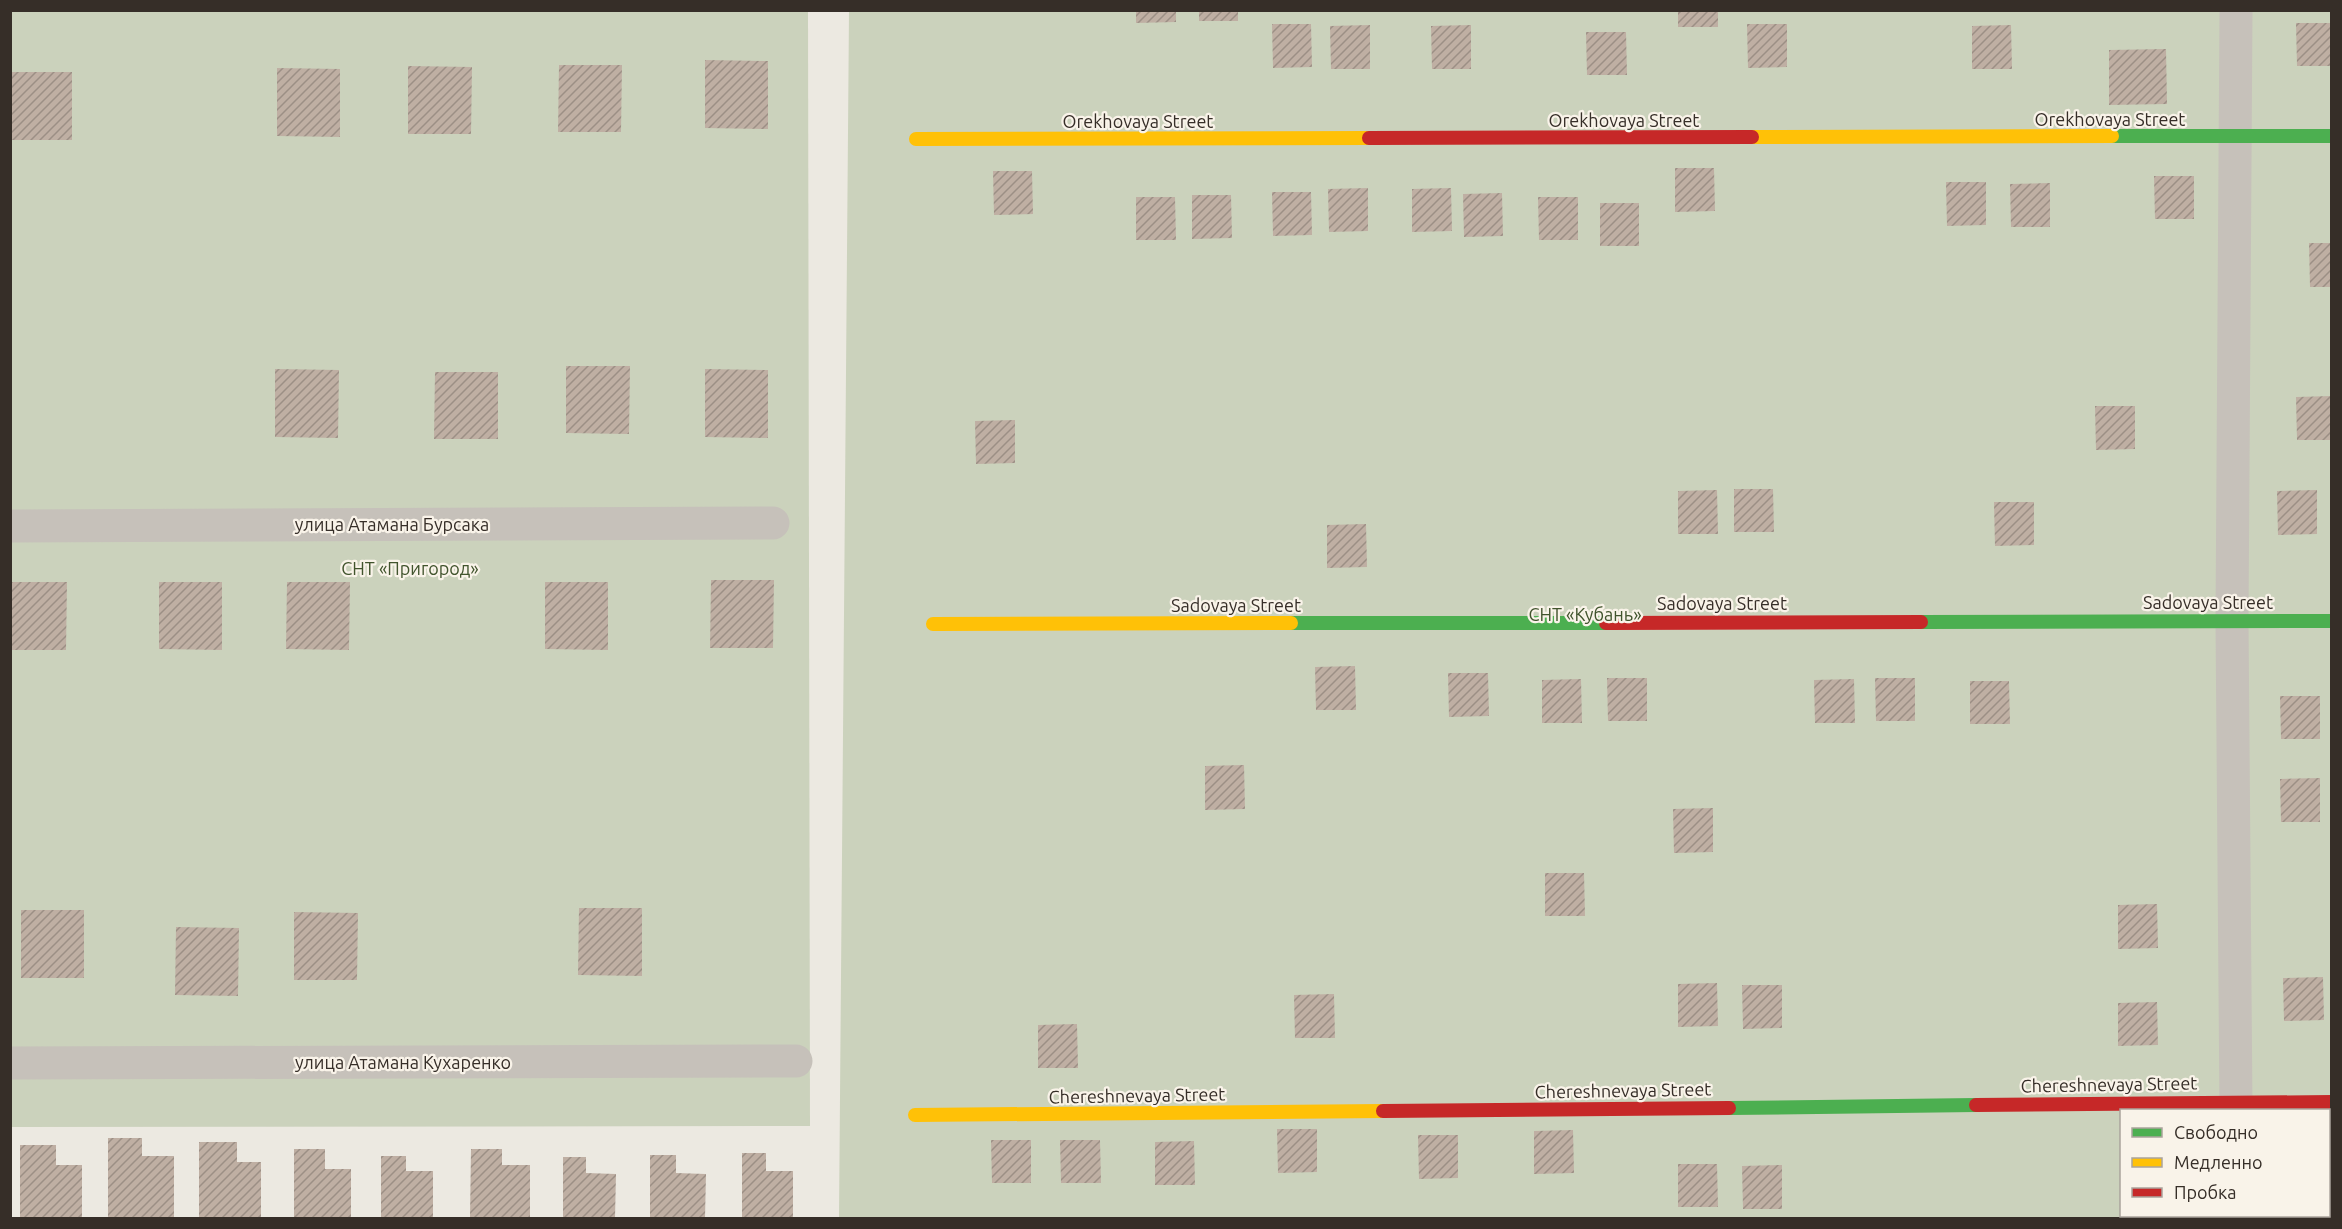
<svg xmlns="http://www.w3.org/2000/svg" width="2342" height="1229" font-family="Ubuntu,sans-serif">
  <defs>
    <pattern id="building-hatch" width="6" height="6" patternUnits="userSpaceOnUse" patternTransform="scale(1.5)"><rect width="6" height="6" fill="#bfafa3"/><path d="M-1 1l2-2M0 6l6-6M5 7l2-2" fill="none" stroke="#9c8f85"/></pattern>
  </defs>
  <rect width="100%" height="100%" fill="#ece9e1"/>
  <g fill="#cbd2bc" fill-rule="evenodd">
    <polygon points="10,11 808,11 810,1126 11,1127"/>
    <path d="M 849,11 L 2331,11 L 2331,1218 L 839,1218 ZM 2122,1110 L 2328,1110 L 2328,1216 L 2122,1216 Z"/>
  </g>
  <g fill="url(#building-hatch)">
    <polygon points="1136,10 1176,10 1176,22 1136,23"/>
    <rect x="1199" y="10" width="39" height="11"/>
    <rect x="1678" y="10" width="40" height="17"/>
    <polygon points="2296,23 2332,23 2332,66 2297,66"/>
    <polygon points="1272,24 1311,24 1312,67 1273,68"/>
    <polygon points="1747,24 1787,24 1787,67 1748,68"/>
    <polygon points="1370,25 1370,69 1331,69 1330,26"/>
    <polygon points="1471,25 1471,69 1432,69 1431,26"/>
    <polygon points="2011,25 2012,69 1972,69 1972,26"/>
    <polygon points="1586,32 1626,32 1627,75 1587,75"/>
    <polygon points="2166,49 2167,104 2109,105 2109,50"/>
    <polygon points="705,60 768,61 768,129 705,128"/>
    <polygon points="559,65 622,65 621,132 558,132"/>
    <polygon points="408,66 472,67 471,134 408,134"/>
    <polygon points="277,68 340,69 340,137 277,136"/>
    <rect x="10" y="72" width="62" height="68"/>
    <polygon points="1675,168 1714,168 1715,211 1675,212"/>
    <polygon points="993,171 1032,171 1033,214 994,215"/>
    <polygon points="2154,176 2194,176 2194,219 2155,219"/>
    <polygon points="1946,182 1986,182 1986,225 1947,226"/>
    <polygon points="2050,183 2050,227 2011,227 2010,184"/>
    <polygon points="1368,188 1368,231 1329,232 1328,189"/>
    <polygon points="1451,188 1452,231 1412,232 1412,189"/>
    <polygon points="1272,192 1311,192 1312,235 1273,236"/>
    <polygon points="1502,193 1503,236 1464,237 1463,194"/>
    <polygon points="1192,195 1231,195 1232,238 1192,239"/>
    <polygon points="1136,197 1175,197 1176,240 1136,240"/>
    <polygon points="1538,197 1578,197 1578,240 1539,240"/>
    <rect x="1600" y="203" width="39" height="43"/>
    <polygon points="2309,243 2332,243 2332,287 2310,287"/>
    <polygon points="566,366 630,366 629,434 566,433"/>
    <polygon points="275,369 339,370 338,438 275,437"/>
    <polygon points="705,369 768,370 768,438 705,437"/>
    <polygon points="435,372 498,372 498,439 434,439"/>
    <polygon points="2332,396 2332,440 2297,440 2296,397"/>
    <polygon points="2095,406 2135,406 2135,449 2096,450"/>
    <polygon points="1015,420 1015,463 976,464 975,421"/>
    <polygon points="1734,489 1773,489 1774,532 1734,532"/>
    <polygon points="1717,490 1718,534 1678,534 1678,491"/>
    <polygon points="2317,490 2317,534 2278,535 2277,491"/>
    <polygon points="1994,502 2034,502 2034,545 1995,546"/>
    <polygon points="1366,524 1367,567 1327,568 1327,525"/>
    <polygon points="711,580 774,580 773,648 710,648"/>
    <polygon points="10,582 67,582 66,650 10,650"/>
    <polygon points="159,582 222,582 222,650 159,649"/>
    <polygon points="287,582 350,582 349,650 286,649"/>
    <polygon points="545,582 608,582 608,650 545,649"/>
    <polygon points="1355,666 1356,710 1316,710 1315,667"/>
    <polygon points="1448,673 1488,673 1489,716 1449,717"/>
    <polygon points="1607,678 1647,678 1647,721 1608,721"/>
    <polygon points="1875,678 1915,678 1915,721 1876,721"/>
    <polygon points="1581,679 1582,723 1542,723 1542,680"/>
    <polygon points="1854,679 1855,723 1815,723 1814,680"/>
    <polygon points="1970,681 2009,681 2010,724 1970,724"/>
    <polygon points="2280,696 2320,696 2320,739 2281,739"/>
    <polygon points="1244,765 1245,809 1205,810 1205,766"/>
    <polygon points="2320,778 2320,822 2281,822 2280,779"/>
    <polygon points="1713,808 1713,852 1674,853 1673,809"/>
    <polygon points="1545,873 1584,873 1585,916 1545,916"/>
    <polygon points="2157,904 2158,948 2118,949 2118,905"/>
    <polygon points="579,908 642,908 642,976 578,975"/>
    <rect x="21" y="910" width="63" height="68"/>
    <polygon points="294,912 358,913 357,980 294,980"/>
    <polygon points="176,927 239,928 238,996 175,995"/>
    <polygon points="2323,977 2324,1020 2284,1021 2283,978"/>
    <polygon points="1717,983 1718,1026 1678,1027 1678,984"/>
    <polygon points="1742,985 1782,985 1782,1028 1743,1029"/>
    <polygon points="1334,994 1335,1038 1295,1038 1294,995"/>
    <polygon points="2157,1002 2158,1045 2118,1046 2118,1003"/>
    <polygon points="1077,1024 1078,1068 1038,1068 1038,1025"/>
    <polygon points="1277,1129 1317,1129 1317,1172 1278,1173"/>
    <polygon points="1573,1130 1574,1173 1534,1174 1534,1131"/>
    <polygon points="1418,1135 1458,1135 1458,1178 1419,1179"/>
    <polygon points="108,1138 142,1138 142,1156 174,1156 174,1218 108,1218"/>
    <polygon points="991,1140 1031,1140 1031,1183 992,1183"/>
    <polygon points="1060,1140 1100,1140 1101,1183 1061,1183"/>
    <polygon points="1194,1141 1195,1185 1155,1185 1155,1142"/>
    <polygon points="199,1142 237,1142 237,1162 261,1162 261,1218 199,1218"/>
    <polygon points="20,1145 56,1145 56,1165 82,1165 82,1218 20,1218"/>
    <polygon points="294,1149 325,1149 325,1169 351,1169 351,1218 294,1218"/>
    <polygon points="471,1149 502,1149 502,1165 530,1165 530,1218 470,1218"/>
    <polygon points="742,1153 766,1153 766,1171 793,1171 793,1218 742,1218"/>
    <rect x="2328" y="1153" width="4" height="43"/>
    <polygon points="650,1155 676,1155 676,1173 706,1174 705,1218 650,1218"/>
    <polygon points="381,1156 406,1156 406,1171 433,1171 433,1218 381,1218"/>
    <polygon points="563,1157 586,1157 586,1173 616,1174 615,1218 563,1218"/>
    <polygon points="1678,1164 1717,1164 1718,1207 1678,1207"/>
    <polygon points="1782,1165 1782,1209 1743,1209 1742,1166"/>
  </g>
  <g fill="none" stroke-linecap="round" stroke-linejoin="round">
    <g stroke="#c6c1ba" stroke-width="33">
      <polyline points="2236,10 2232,620 2236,1110"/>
      <polyline points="10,526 773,523"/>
      <polyline points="10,1063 796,1061"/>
      <polyline points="2236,1218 2236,1216"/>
    </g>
    <g stroke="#4caf50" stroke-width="14">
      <polyline points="2112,136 2332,136"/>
      <polyline points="1921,622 2332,621"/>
      <polyline points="1291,623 1606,623"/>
      <polyline points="1729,1108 1976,1105"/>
    </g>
    <g stroke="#ffc107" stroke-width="14">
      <polyline points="1752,137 2112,136"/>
      <polyline points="916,139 1369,138"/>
      <polyline points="933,624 1291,623"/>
      <polyline points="915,1115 1383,1111"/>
    </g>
    <g stroke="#c62828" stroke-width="14">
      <polyline points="1369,138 1752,137"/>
      <polyline points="1606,623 1921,622"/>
      <polyline points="1976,1105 2332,1102"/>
      <polyline points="1383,1111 1729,1108"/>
    </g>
  </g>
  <g text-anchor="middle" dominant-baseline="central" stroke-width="4.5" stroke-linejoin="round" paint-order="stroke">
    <g font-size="18" fill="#362e28" stroke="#f9f3e9">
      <text x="2110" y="119">Orekhovaya Street</text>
      <text x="1624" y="120">Orekhovaya Street</text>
      <text x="1138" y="121">Orekhovaya Street</text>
      <text x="392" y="524">улица Атамана Бурсака</text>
      <text x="2208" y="602">Sadovaya Street</text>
      <text x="1722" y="603">Sadovaya Street</text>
      <text x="1236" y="605">Sadovaya Street</text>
      <text x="403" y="1062">улица Атамана Кухаренко</text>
      <text transform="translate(2109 1084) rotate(-1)">Chereshnevaya Street</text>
      <text transform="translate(1623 1090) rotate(-1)">Chereshnevaya Street</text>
      <text transform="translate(1137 1095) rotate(-1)">Chereshnevaya Street</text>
    </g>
    <g font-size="18" fill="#41542d" stroke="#f9f3e9">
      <text x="410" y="568">СНТ «Пригород»</text>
      <text x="1585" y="614">СНТ «Кубань»</text>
    </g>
  </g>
  <rect width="2342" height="1229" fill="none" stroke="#362e28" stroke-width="24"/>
  <rect x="2120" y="1109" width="210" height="108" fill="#f9f3e9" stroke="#aba49c" stroke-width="1.5"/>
  <rect x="2132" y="1128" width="30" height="9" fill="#4caf50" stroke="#aba49c" stroke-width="1.5"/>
  <text x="2174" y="1139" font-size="18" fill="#362e28">Свободно</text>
  <rect x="2132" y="1158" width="30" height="9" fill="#ffc107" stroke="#aba49c" stroke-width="1.5"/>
  <text x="2174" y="1169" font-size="18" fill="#362e28">Медленно</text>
  <rect x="2132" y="1188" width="30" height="9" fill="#c62828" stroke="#aba49c" stroke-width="1.5"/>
  <text x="2174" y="1199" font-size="18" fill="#362e28">Пробка</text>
</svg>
